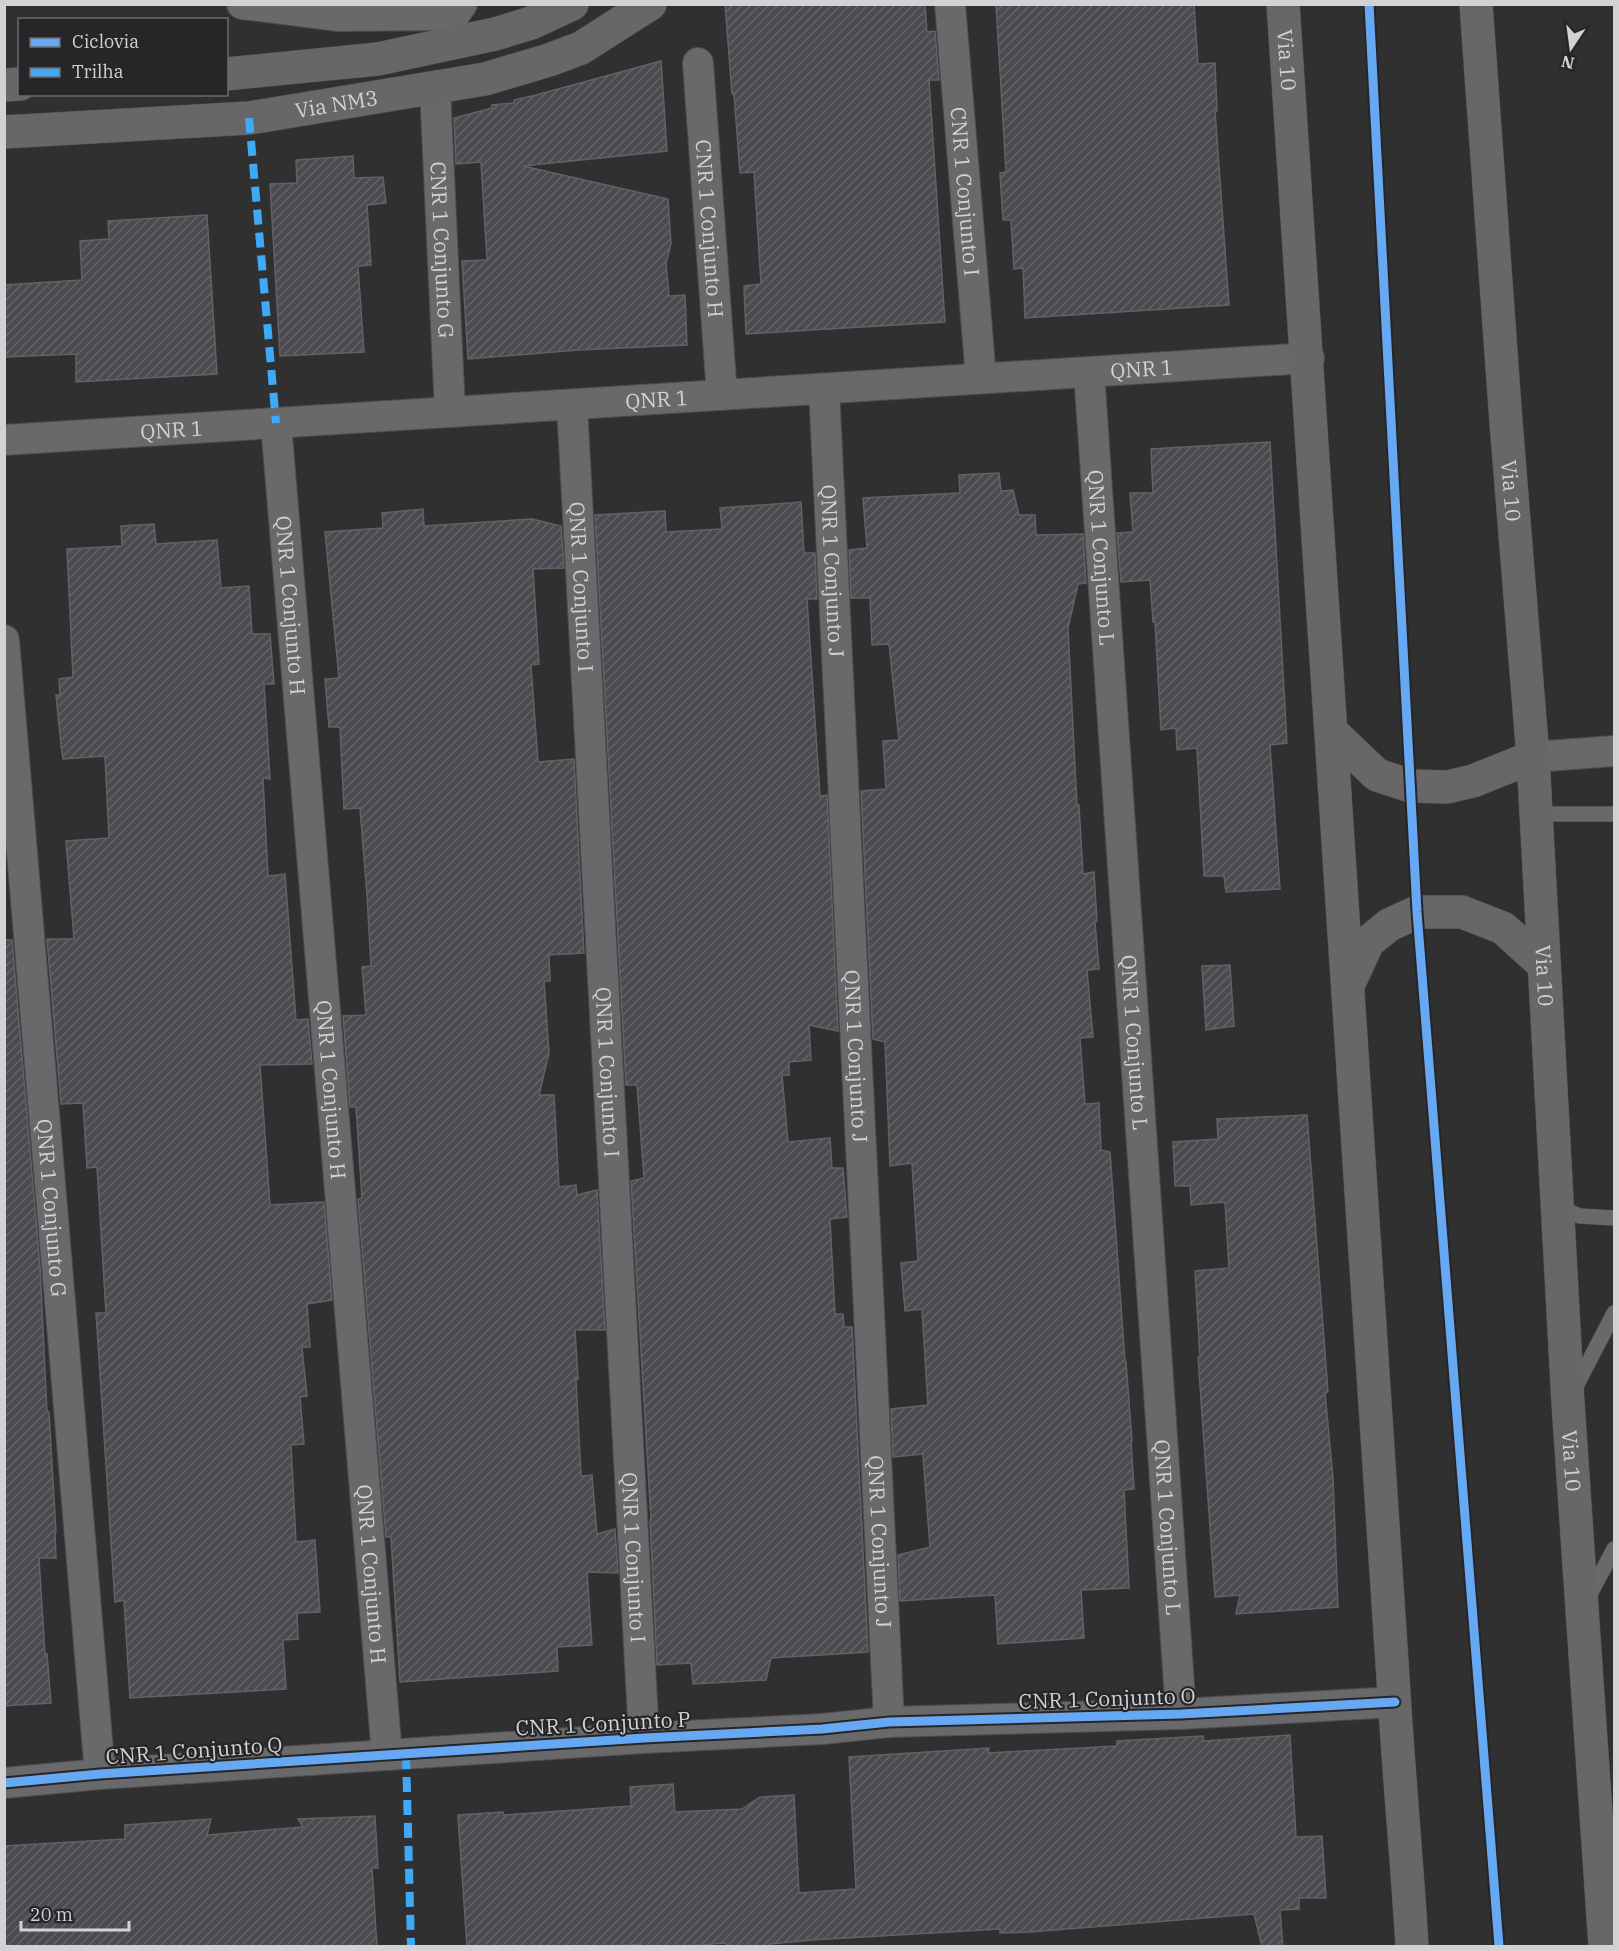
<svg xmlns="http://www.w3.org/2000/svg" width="1619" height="1951" font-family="'IBM Plex Serif',serif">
  <defs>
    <pattern id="building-hatch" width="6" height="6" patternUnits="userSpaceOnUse" patternTransform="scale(1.5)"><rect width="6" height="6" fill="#4c4a50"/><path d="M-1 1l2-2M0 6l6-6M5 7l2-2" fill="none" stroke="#656368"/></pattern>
  </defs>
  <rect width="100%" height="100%" fill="#303031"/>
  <g fill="url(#building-hatch)" stroke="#626263" stroke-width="1.5">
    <polygon points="725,4 925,4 927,32 935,31 939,80 929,80 945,322 746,334 744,286 761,284 754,172 740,173 734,94 732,94"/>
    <polygon points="996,4 1194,4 1198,64 1215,63 1217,111 1215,111 1229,305 1025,318 1023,268 1014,269 1011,220 1003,220 1000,173 1006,172"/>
    <polygon points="661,61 667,151 523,166 668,199 671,244 666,263 669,296 685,295 687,345 578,350 468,359 462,261 487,260 481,162 456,164 454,118 492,108 492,105 514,103 514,100 536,95"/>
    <polygon points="353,156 354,178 383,177 386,203 367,205 371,265 358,266 364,352 280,356 270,184 297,183 296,160"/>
    <polygon points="207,215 217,374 76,382 76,354 4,357 4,285 82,280 80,241 109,239 108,221"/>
    <polygon points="1270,442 1287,743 1270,745 1280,889 1226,892 1224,876 1204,876 1197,748 1177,750 1176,728 1161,730 1155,622 1153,622 1150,580 1121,582 1117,533 1133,532 1130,493 1153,493 1151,449"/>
    <polygon points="999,473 1001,491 1013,490 1019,515 1035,515 1036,535 1083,534 1086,583 1078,584 1068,628 1077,806 1079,805 1083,874 1094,872 1097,921 1095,922 1099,969 1087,970 1093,1037 1080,1038 1085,1104 1099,1103 1101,1150 1110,1152 1125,1362 1126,1362 1132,1441 1131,1441 1134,1489 1124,1490 1129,1588 1081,1590 1084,1638 998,1644 995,1595 900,1601 898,1555 930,1547 923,1454 893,1457 891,1409 928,1405 922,1309 905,1311 901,1263 918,1261 912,1163 890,1166 885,1042 873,1039 861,791 886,789 883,741 899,740 889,644 872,645 870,598 851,598 849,550 867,548 863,498 960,493 959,475"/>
    <polygon points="801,502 804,553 815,553 817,599 807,599 820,796 827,795 838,1031 809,1025 811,1060 789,1062 789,1075 782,1075 788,1142 830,1138 832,1168 843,1168 847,1217 830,1219 835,1314 843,1314 844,1327 852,1327 868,1652 771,1658 766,1680 693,1684 691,1663 657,1665 650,1520 651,1520 631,1181 644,1178 637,1085 626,1085 595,515 665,511 666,532 722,529 720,508"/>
    <polygon points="423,509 424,526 532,519 561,526 564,568 533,569 539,664 531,665 538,762 574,759 584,953 549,955 550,981 544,981 549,1053 539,1095 554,1095 559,1187 576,1185 577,1195 597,1190 605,1330 575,1330 578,1379 576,1379 581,1476 592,1475 597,1534 615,1529 618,1573 587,1572 592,1645 557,1647 558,1671 400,1682 391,1537 386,1537 358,1199 362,1198 356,1107 350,1107 343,1016 366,1015 362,967 371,966 367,895 360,808 344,809 340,727 329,727 325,679 339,678 325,532 383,528 382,513"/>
    <polygon points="154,524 156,544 217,540 221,588 249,586 252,634 270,634 274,684 264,684 270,779 263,778 268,876 285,874 296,1020 308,1019 312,1064 260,1065 270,1205 324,1202 332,1300 307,1304 310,1347 302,1347 307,1396 300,1397 304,1444 291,1445 296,1542 315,1540 320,1612 297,1613 298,1639 283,1640 286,1689 130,1698 124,1600 115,1602 96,1313 106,1313 97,1167 87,1168 83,1103 61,1104 47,939 74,939 66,841 109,838 105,756 63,759 61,745 56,695 60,695 59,679 73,677 67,549 122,546 121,526"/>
    <polygon points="4,940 12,940 40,1267 47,1412 49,1412 56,1532 55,1532 56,1558 39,1558 45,1655 47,1654 51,1703 4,1706"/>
    <polygon points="1230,965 1234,1026 1206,1030 1202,966"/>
    <polygon points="1307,1115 1328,1392 1325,1393 1333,1478 1338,1607 1236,1614 1240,1595 1215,1597 1201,1400 1198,1357 1200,1357 1195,1271 1229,1268 1225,1202 1191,1205 1190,1186 1175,1186 1173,1142 1218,1139 1217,1119"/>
    <polygon points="1290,1735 1296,1837 1322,1836 1326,1898 1299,1898 1299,1909 1280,1910 1283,1947 1262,1947 1254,1914 1030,1932 1000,1933 1000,1929 812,1940 770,1944 770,1947 726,1947 726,1943 672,1947 640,1947 640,1944 601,1947 467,1947 458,1815 503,1812 503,1815 631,1806 630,1787 673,1784 675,1812 742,1809 760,1797 794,1795 799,1893 856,1889 849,1757 989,1748 988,1753 1117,1746 1117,1741 1203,1736 1204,1741"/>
    <polygon points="375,1816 378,1868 372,1868 377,1947 4,1947 4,1846 125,1839 125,1825 211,1819 207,1835 303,1827 298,1819"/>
  </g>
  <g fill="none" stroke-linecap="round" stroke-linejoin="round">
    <g stroke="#4d4d4e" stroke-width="16">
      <g id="lane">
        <polyline points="1536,814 1614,814"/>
        <polyline points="1557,1207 1580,1216 1614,1218"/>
        <polyline points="1574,1390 1614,1313"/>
        <polyline points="1588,1598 1614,1549"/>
      </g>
    </g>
    <g stroke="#4d4d4e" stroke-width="32">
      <g id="street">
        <polyline points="242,4 339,16 454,15 462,4"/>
        <path id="s1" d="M 950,4 L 981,378"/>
        <path id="s2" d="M 698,63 L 722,395"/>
        <path id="s3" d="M 435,88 L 450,412"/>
        <path id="s4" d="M 1089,372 L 1181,1714"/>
        <path id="s5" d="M 824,389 L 889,1722"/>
        <path id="s6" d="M 572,405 L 644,1738"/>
        <path id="s7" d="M 276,423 L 387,1755"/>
        <path id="s8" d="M 4,440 L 1309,358"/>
        <path id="s9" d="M 4,640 L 100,1774"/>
        <polyline points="1533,757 1614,751"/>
        <polyline points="4,1783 100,1774 644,1738 822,1729 889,1722 1181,1714 1395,1702"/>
      </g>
    </g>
    <g stroke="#4d4d4e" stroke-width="34">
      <g id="secondary">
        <path id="s10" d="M 1283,4 C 1325,567 1360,1130 1394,1693 C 1399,1777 1407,1862 1412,1946"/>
        <path id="s11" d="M 1476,4 L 1506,422 L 1533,757 L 1568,1403 L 1605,1946"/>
        <polyline points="226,74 378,59 495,34 531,23 572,4"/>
        <polyline points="4,85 20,84"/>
        <path id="s12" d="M 4,132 L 249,118 L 485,79 L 549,60 L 581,48 L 650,4"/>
        <polyline points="1334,734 1377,775 1411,786 1447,787 1473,781 1533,757"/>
        <polyline points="1351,979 1368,942 1389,925 1417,912 1462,912 1503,928 1544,965"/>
      </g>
    </g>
    <use href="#lane" stroke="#69696b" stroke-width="15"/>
    <use href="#street" stroke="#69696b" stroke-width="30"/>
    <use href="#secondary" stroke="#686666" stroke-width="33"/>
    <g stroke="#3fa9f5" stroke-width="8" stroke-dasharray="15 8" stroke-linecap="butt">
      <polyline points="249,118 276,423"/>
      <polyline points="406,1754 411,1946"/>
    </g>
    <g stroke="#262528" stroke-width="13">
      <g id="cycleway">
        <polyline points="1369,4 1417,912 1499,1946"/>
        <polyline points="4,1783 100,1774 644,1738 822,1729 889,1722 1181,1714 1395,1702"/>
      </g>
    </g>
    <use href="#cycleway" stroke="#66a8f1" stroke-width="9"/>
  </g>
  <g text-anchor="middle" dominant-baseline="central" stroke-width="4.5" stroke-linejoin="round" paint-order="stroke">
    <g font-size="21" fill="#d2d1d4" stroke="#262528">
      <text stroke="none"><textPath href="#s10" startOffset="56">Via 10</textPath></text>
      <text stroke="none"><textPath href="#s12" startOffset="334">Via NM3</textPath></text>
      <text stroke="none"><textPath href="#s1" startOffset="188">CNR 1 Conjunto I</textPath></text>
      <text stroke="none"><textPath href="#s2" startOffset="166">CNR 1 Conjunto H</textPath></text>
      <text stroke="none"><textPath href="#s3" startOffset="162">CNR 1 Conjunto G</textPath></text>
      <text stroke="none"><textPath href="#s8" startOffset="1140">QNR 1</textPath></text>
      <text stroke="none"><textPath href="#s8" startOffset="654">QNR 1</textPath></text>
      <text stroke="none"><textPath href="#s8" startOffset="168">QNR 1</textPath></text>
      <text stroke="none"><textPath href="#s11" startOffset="488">Via 10</textPath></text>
      <text stroke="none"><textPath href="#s4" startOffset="186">QNR 1 Conjunto L</textPath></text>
      <text stroke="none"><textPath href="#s5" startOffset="182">QNR 1 Conjunto J</textPath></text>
      <text stroke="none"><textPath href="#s6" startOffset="182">QNR 1 Conjunto I</textPath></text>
      <text stroke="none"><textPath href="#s7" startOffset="183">QNR 1 Conjunto H</textPath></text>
      <text stroke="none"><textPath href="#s11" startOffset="974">Via 10</textPath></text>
      <text stroke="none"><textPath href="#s4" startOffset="672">QNR 1 Conjunto L</textPath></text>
      <text stroke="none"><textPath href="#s5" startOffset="668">QNR 1 Conjunto J</textPath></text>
      <text stroke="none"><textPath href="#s6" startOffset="668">QNR 1 Conjunto I</textPath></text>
      <text stroke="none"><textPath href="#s7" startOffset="669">QNR 1 Conjunto H</textPath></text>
      <text stroke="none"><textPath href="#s9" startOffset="570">QNR 1 Conjunto G</textPath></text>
      <text stroke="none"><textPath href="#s11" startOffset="1460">Via 10</textPath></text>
      <text stroke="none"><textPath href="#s4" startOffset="1158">QNR 1 Conjunto L</textPath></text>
      <text stroke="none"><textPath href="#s5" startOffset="1154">QNR 1 Conjunto J</textPath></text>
      <text stroke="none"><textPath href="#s6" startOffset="1154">QNR 1 Conjunto I</textPath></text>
      <text stroke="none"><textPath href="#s7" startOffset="1155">QNR 1 Conjunto H</textPath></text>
      <text transform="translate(1107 1698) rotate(-2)">CNR 1 Conjunto O</text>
      <text transform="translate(603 1723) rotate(-3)">CNR 1 Conjunto P</text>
      <text transform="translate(194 1750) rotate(-4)">CNR 1 Conjunto Q</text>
    </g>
  </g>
  <rect width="1619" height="1951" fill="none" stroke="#d2d1d4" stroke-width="12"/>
  <rect x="18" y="18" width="210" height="78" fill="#262528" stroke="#6b6a6d" stroke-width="1.5"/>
  <rect x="30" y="38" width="30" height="9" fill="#66a8f1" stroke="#6b6a6d" stroke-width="1.5"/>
  <text x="72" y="48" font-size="18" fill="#d2d1d4">Ciclovia</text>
  <rect x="30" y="68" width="30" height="9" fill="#3fa9f5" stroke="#6b6a6d" stroke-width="1.5"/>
  <text x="72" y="78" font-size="18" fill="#d2d1d4">Trilha</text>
  <g transform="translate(1571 48) rotate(193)" stroke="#262528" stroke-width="4.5" paint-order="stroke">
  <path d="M0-4.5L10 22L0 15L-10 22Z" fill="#d2d1d4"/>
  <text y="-9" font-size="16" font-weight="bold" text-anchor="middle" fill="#d2d1d4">N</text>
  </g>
  <path d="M21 1921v9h108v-9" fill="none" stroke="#d2d1d4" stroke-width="3"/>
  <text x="30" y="1921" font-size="18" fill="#d2d1d4" stroke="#262528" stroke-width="4.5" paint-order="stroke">20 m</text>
</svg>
